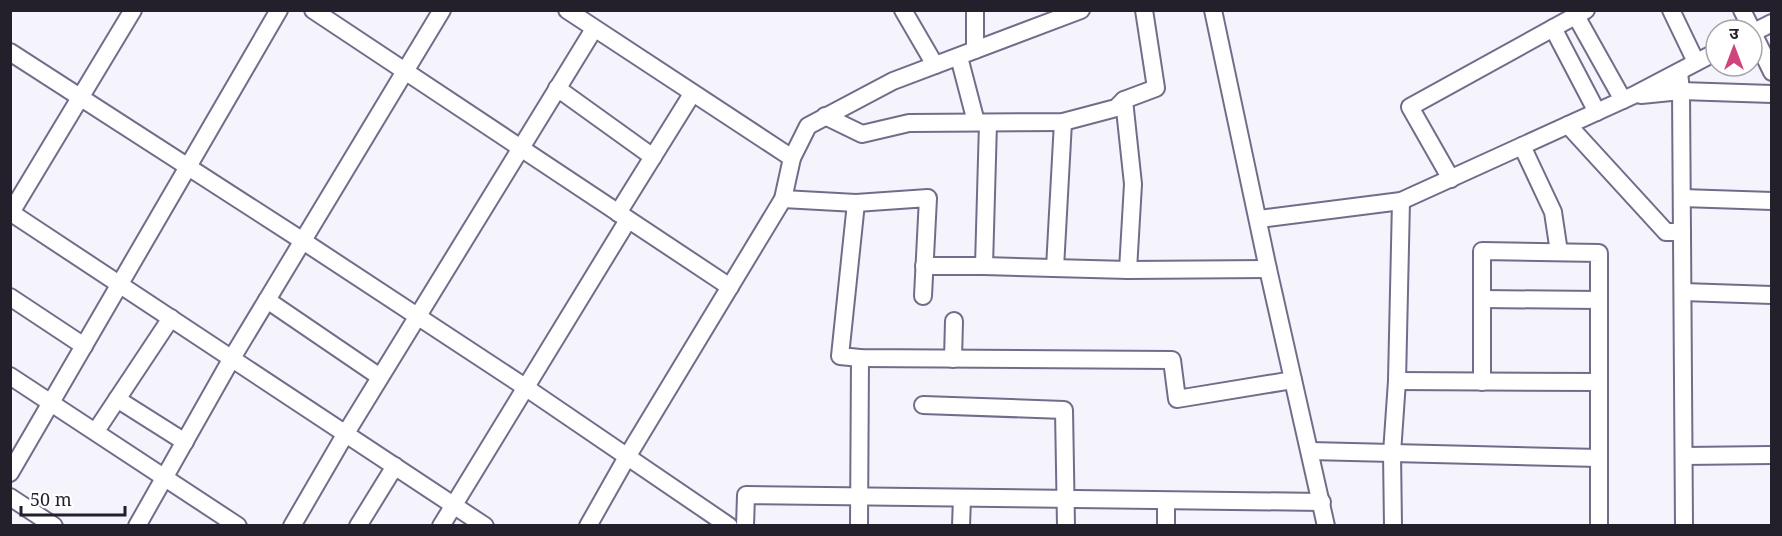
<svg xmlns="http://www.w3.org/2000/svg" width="1782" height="536" font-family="'Noto Serif','Noto Sans Devanagari',serif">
  <rect width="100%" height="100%" fill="#f5f3fb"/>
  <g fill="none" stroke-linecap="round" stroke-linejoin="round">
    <g stroke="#746b8a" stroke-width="20">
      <g id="minor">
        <polyline points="313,10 730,287"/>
        <polyline points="567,10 792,158"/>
        <polyline points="903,10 935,65"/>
        <polyline points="1213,10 1268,269 1326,526"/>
        <polyline points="1671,10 1696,62"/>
        <polyline points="1742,10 1752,30"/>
        <polyline points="1576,16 1623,100"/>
        <polyline points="1553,28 1597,112"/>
        <polyline points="1752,31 1772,72"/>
        <polyline points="1752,33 1772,23"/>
        <polyline points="975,50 975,10"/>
        <polyline points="10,52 303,241 525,387 729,526"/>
        <polyline points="959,57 976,122"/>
        <polyline points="1679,72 1681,91 1684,526"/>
        <polyline points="557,88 653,157"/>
        <polyline points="1641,95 1681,91 1772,94"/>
        <polyline points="1124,100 1133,184 1128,270"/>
        <polyline points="825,116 862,134 909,123 1063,122 1116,108 1124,100 1156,88 1144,10"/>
        <polyline points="1568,125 1666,232 1682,232"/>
        <polyline points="1522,146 1553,212 1559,252"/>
        <polyline points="1451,179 1410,107 1586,10"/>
        <polyline points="1682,198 1772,201"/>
        <polyline points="783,199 856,203 928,198 923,296"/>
        <polyline points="856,203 840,356 860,358 1172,360 1177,399 1293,380"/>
        <polyline points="10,212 485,526"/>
        <polyline points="618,213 692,94"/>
        <polyline points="10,214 133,10"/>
        <polyline points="1259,219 1401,201 1634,95 1716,52"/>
        <polyline points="924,266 984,266 1128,270 1268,269"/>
        <polyline points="984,266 988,123"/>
        <polyline points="1055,268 1063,122"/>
        <polyline points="1683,292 1772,295"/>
        <polyline points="10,297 84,346"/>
        <polyline points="1482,299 1599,300"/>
        <polyline points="267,300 380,377"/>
        <polyline points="953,359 954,321"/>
        <polyline points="10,376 238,526"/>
        <polyline points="1397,381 1599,382"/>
        <polyline points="1482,382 1482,251 1599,253 1599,526"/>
        <polyline points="117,399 185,442"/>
        <polyline points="923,405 1064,410 1066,526"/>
        <polyline points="96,431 171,318"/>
        <polyline points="1310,451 1599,458"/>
        <polyline points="1684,456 1772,455"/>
        <polyline points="10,473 279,10"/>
        <polyline points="10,497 54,526"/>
        <polyline points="137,526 232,358 442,10"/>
        <polyline points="292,526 346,433 594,29"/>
        <polyline points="358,526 395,466"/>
        <polyline points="441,526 628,220"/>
        <polyline points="588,526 627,457 783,199 792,158 808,126 893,81 1081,10"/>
        <polyline points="745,526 746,495 1322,502"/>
        <polyline points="859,526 860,358"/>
        <polyline points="961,526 962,498"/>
        <polyline points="1166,526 1166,501"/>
        <polyline points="1393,526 1392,453 1397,381 1401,201"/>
      </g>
    </g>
    <use href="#minor" stroke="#fff" stroke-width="16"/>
  </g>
  <rect width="1782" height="536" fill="none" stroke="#231f2b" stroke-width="24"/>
  <g transform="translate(1734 48)"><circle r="28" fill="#ffffff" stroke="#a7a5aa" stroke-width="1.5"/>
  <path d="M0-4.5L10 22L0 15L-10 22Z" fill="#cf447a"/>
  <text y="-9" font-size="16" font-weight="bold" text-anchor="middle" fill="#231f2b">उ</text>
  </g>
  <path d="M21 506v9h104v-9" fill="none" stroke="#231f2b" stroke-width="3"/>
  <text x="30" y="506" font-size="18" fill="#231f2b" stroke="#ffffff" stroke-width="4.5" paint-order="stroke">50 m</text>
</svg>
